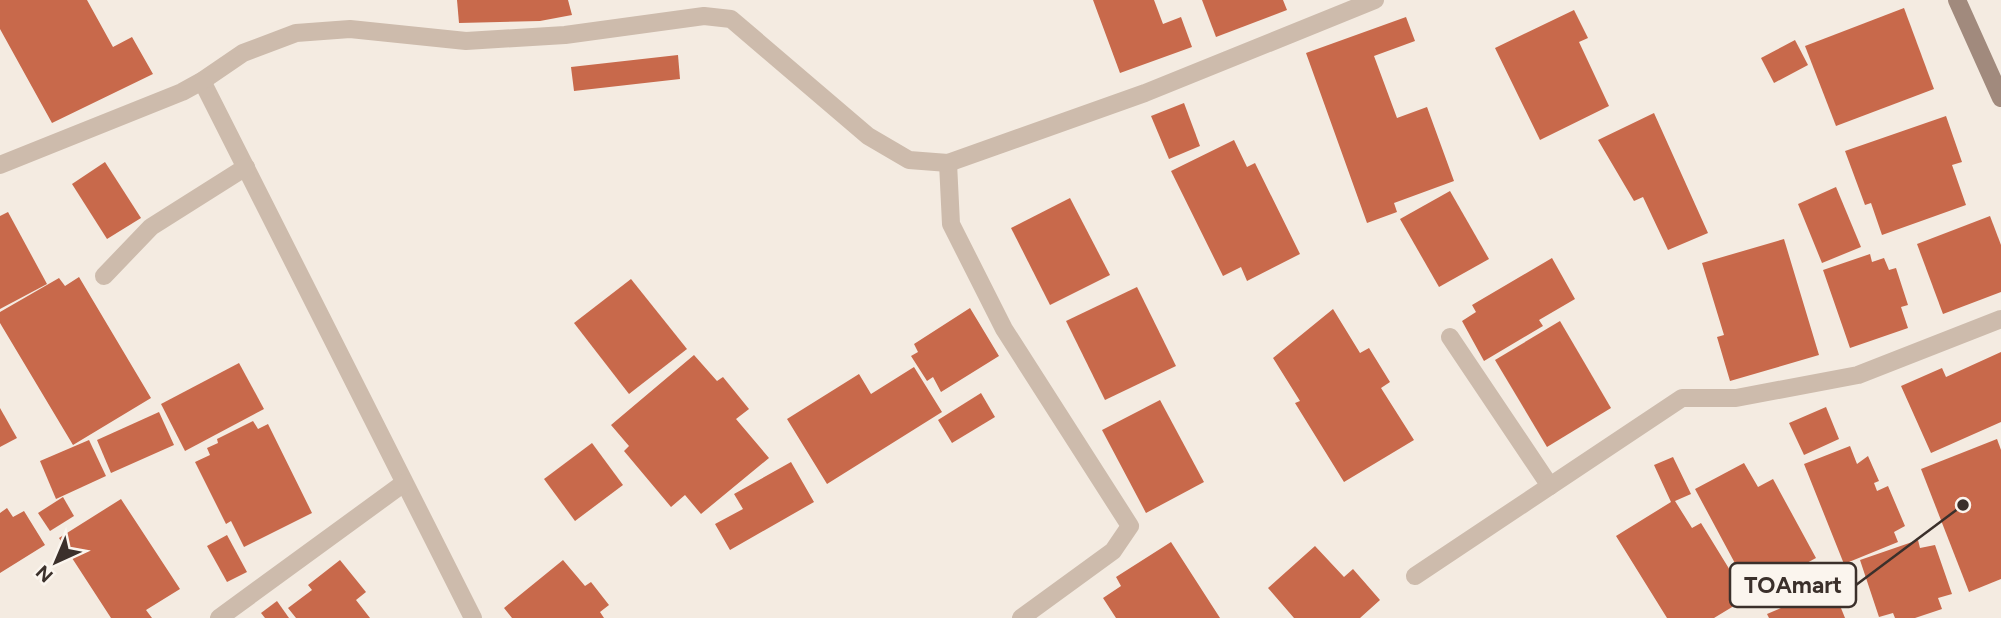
<svg xmlns="http://www.w3.org/2000/svg" width="2001" height="618" font-family="Figtree,sans-serif">
  <rect width="100%" height="100%" fill="#f4ebe1"/>
  <g fill="#c8694b">
    <polygon points="0,0 87,0 113,47 132,37 153,74 52,123 0,29"/>
    <polygon points="457,0 568,0 572,15 540,21 459,23"/>
    <polygon points="1093,0 1154,0 1163,24 1181,17 1192,47 1120,73"/>
    <polygon points="1202,0 1283,0 1287,10 1216,37"/>
    <polygon points="1904,8 1934,89 1836,126 1805,46"/>
    <polygon points="1574,10 1588,38 1579,42 1609,106 1540,140 1495,48"/>
    <polygon points="1406,17 1415,41 1374,56 1397,118 1427,107 1454,181 1394,203 1397,212 1367,223 1306,53"/>
    <polygon points="1795,40 1808,65 1774,83 1761,58"/>
    <polygon points="678,55 680,79 574,91 571,67"/>
    <polygon points="1184,103 1200,146 1169,159 1151,116"/>
    <polygon points="1654,113 1708,233 1668,250 1643,197 1634,201 1598,140"/>
    <polygon points="1946,116 1962,162 1952,165 1966,205 1882,235 1871,203 1865,205 1845,151"/>
    <polygon points="1234,140 1247,167 1255,163 1300,254 1247,281 1241,267 1223,276 1171,171"/>
    <polygon points="105,162 141,218 107,239 72,184"/>
    <polygon points="1836,187 1861,247 1822,263 1798,204"/>
    <polygon points="1450,191 1489,259 1439,287 1400,219"/>
    <polygon points="1070,198 1110,275 1050,305 1011,228"/>
    <polygon points="8,212 47,284 0,309 0,216"/>
    <polygon points="1990,216 2001,245 2001,292 1943,314 1917,244"/>
    <polygon points="1784,239 1819,355 1730,381 1717,337 1724,335 1702,263"/>
    <polygon points="1870,254 1872,262 1884,258 1889,270 1896,268 1908,305 1901,307 1908,328 1850,348 1823,270"/>
    <polygon points="1552,258 1575,299 1539,320 1543,326 1484,361 1462,321 1476,312 1472,305"/>
    <polygon points="79,277 151,398 73,445 0,323 0,312 59,278 65,286"/>
    <polygon points="631,279 687,349 629,394 574,323"/>
    <polygon points="1137,287 1176,366 1105,400 1066,321"/>
    <polygon points="970,308 999,356 941,392 933,377 927,381 911,356 918,352 914,344"/>
    <polygon points="1333,309 1360,353 1369,348 1390,382 1381,388 1414,440 1344,482 1295,403 1300,401 1273,358"/>
    <polygon points="1560,321 1611,408 1547,447 1495,360"/>
    <polygon points="2001,352 2001,422 1931,453 1901,386 1942,368 1946,377"/>
    <polygon points="694,355 717,381 723,377 749,409 736,419 769,458 701,514 685,495 671,507 624,451 629,446 611,425"/>
    <polygon points="239,363 264,409 185,451 161,404"/>
    <polygon points="914,367 942,412 827,484 787,419 859,374 871,394"/>
    <polygon points="981,393 995,417 952,443 938,420"/>
    <polygon points="1160,400 1204,482 1146,513 1102,430"/>
    <polygon points="1826,407 1839,439 1804,455 1789,423"/>
    <polygon points="0,408 17,438 0,447"/>
    <polygon points="159,412 174,445 111,473 97,440"/>
    <polygon points="253,421 258,429 268,424 312,513 244,547 231,521 226,524 195,462 210,455 207,448 218,443 217,439"/>
    <polygon points="1997,439 2001,450 2001,579 1969,592 1921,469"/>
    <polygon points="89,440 106,476 56,499 40,461"/>
    <polygon points="592,443 623,485 575,521 544,479"/>
    <polygon points="1850,446 1857,464 1868,456 1879,481 1874,483 1877,491 1888,486 1905,526 1894,532 1898,542 1844,564 1804,464"/>
    <polygon points="1673,457 1691,494 1675,501 1692,528 1701,523 1747,598 1714,618 1667,618 1616,536 1671,502 1654,465"/>
    <polygon points="791,462 814,502 730,550 715,524 743,509 734,494"/>
    <polygon points="1744,463 1758,487 1773,479 1816,558 1751,593 1695,489"/>
    <polygon points="63,497 74,516 50,531 38,513"/>
    <polygon points="121,499 180,589 146,610 152,618 111,618 59,538"/>
    <polygon points="7,508 13,517 24,511 45,545 0,573 0,513"/>
    <polygon points="227,535 247,572 227,582 207,546"/>
    <polygon points="1918,540 1920,548 1935,545 1952,594 1938,598 1942,609 1915,618 1895,618 1893,613 1879,617 1860,560"/>
    <polygon points="1171,542 1220,618 1116,618 1103,598 1121,586 1116,577"/>
    <polygon points="1315,546 1344,577 1353,569 1380,600 1360,618 1294,618 1268,588"/>
    <polygon points="340,560 366,592 356,600 370,618 296,618 288,608 312,590 308,585"/>
    <polygon points="563,560 585,586 591,582 609,605 600,612 604,618 512,618 504,608"/>
    <polygon points="1832,586 1845,618 1769,618 1767,614"/>
    <polygon points="277,601 289,618 265,618 261,613"/>
  </g>
  <g fill="none" stroke-linecap="round" stroke-linejoin="round">
    <g stroke="#cdbbac" stroke-width="18">
      <polyline points="202,81 473,618"/>
      <polyline points="948,163 951,224 1004,329 1130,526 1113,551 1021,618"/>
      <polyline points="0,165 182,92 202,81 243,53 296,33 350,29 466,41 565,35 704,16 731,19 868,136 909,160 948,163 1145,93 1375,0"/>
      <polyline points="104,276 151,227 246,167"/>
      <polyline points="1450,337 1550,486"/>
      <polyline points="1415,576 1682,398 1736,398 1858,375 2001,319"/>
      <polyline points="219,618 404,483"/>
    </g>
    <polyline stroke="#a18a7d" stroke-width="18" points="1957,0 2001,98"/>
  </g>
  <path fill="none" stroke="#3b302b" stroke-width="2.5" d="M1963 505L1856 585"/>
  <circle fill="#3b302b" stroke="#fbf5ee" stroke-width="2.5" cx="1963" cy="505" r="7"/>
  <rect fill="#fbf5ee" stroke="#3b302b" stroke-width="2.5" x="1730" y="563" width="126" height="44" rx="7"/>
  <g font-size="23" text-anchor="middle" font-weight="bold" fill="#3b302b">
    <text x="1793" y="593">TOAmart</text>
  </g>
  <g transform="translate(56 562) rotate(224)" stroke="#fbf5ee" stroke-width="5" paint-order="stroke">
  <path d="M0-5L12 26L0 18L-12 26Z" fill="#3b302b"/>
  <text y="-10" font-size="19" font-weight="bold" text-anchor="middle" fill="#3b302b">N</text>
  </g>
</svg>
